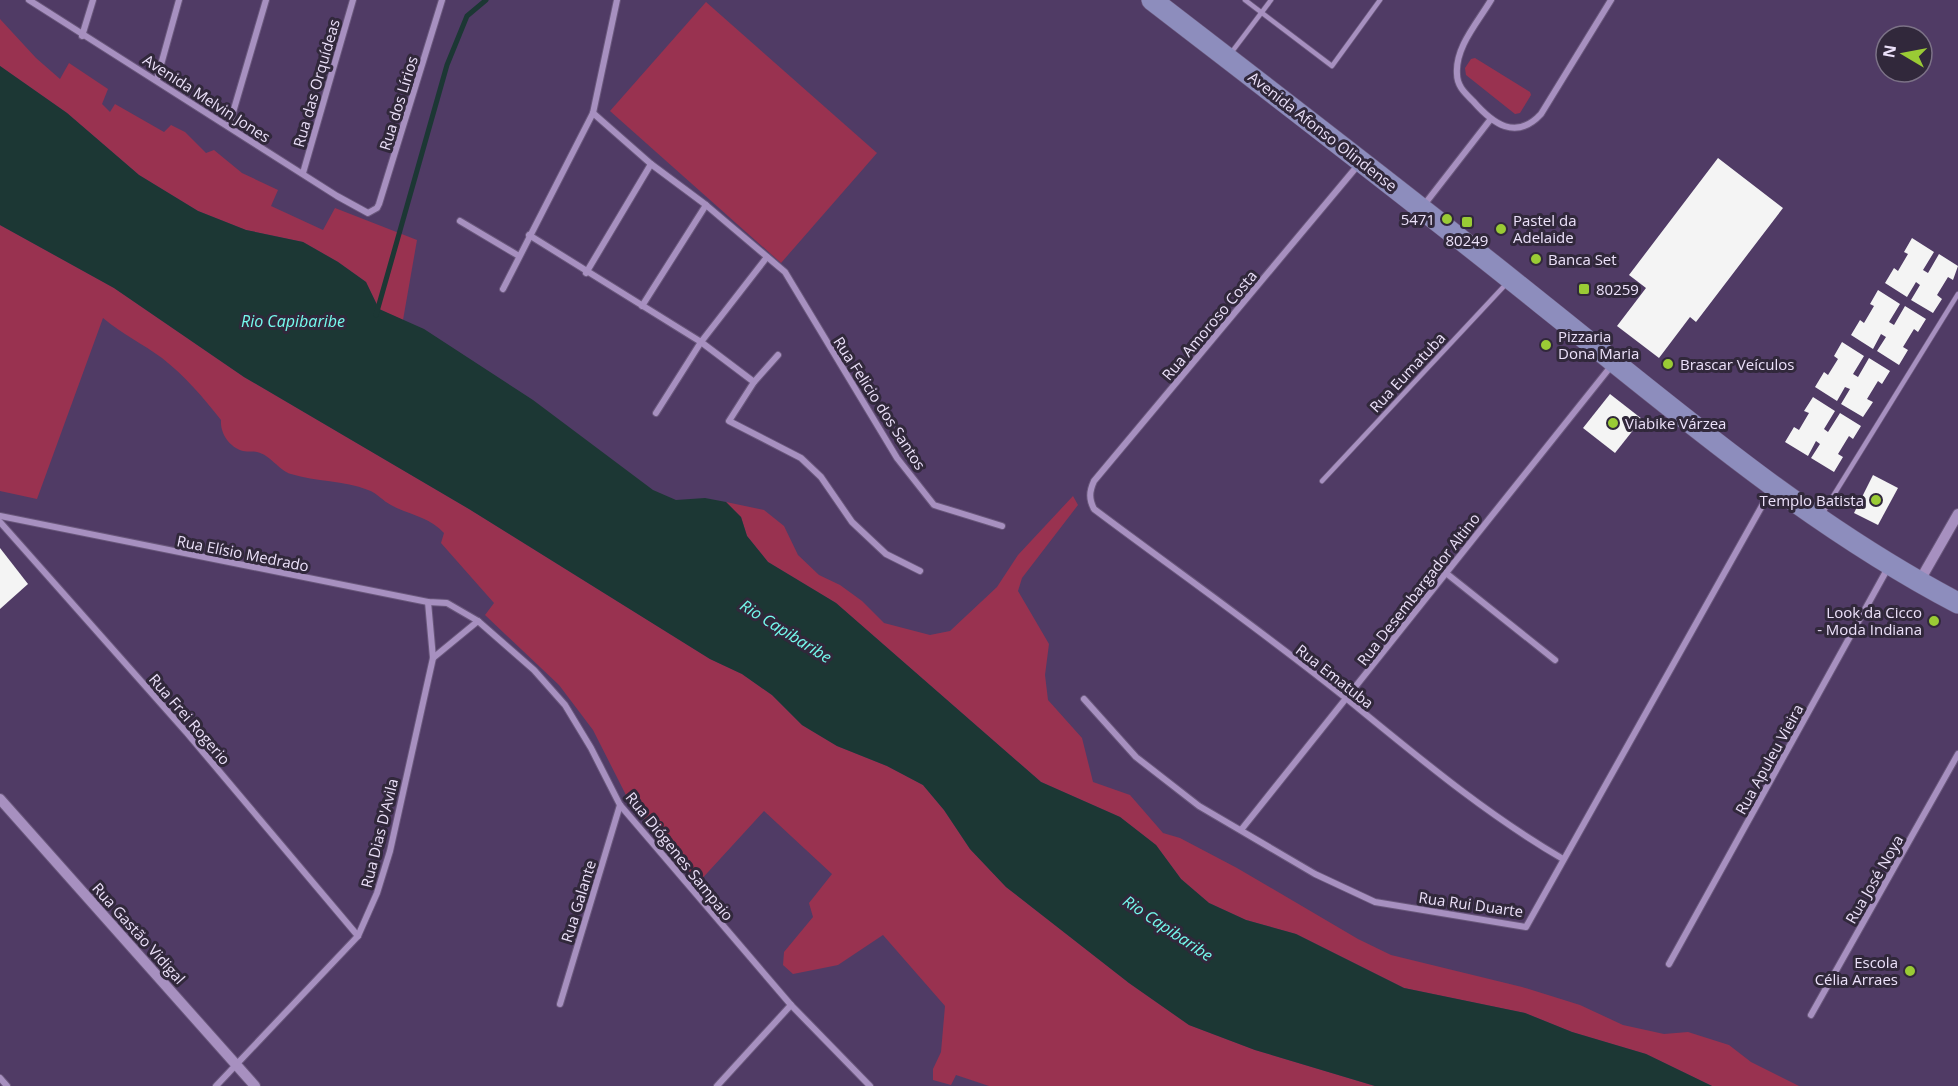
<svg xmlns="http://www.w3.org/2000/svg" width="1958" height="1086" font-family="'Open Sans',sans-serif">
  <rect width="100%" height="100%" fill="#503b65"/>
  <g fill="#993250">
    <polygon points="706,2 877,153 781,263 610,111"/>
    <polygon points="0,19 36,58 60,79 69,63 108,89 102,104 110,112 115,104 164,132 171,125 185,132 206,153 214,150 242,173 278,190 271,206 323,230 335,208 417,240 403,320 379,309 366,282 338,262 303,242 246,230 198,211 139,175 67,113 0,66"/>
    <polygon points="1475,58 1530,92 1531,95 1520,113 1515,114 1466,75 1465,68 1471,59"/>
    <path d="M 0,225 L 114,288 L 244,377 L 469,509 L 710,659 L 742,674 L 772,695 L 802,725 L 837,746 L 887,766 L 923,785 L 944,810 L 970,849 L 1006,887 L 1129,983 L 1189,1025 L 1255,1050 L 1375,1086 L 989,1086 L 956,1075 L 951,1085 L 933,1080 L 933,1069 L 941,1052 L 945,1006 L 883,935 L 838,965 L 793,974 L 783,965 L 784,952 L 813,917 L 809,903 L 832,874 L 764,811 L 698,883 L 628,799 L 593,730 L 559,685 L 485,615 L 494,603 L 441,543 L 444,533 C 430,517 409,515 391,505 C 383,501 377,493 368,490 C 344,480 316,482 291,474 C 278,470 271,455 257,452 C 253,451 248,452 243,451 C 229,447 220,433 221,420 C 203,397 185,376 162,358 C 143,344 122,334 103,318 L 37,499 L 0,491 Z"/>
    <polygon points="1073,496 1078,505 1022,578 1018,591 1049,644 1045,675 1048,700 1082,738 1093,782 1130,795 1163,833 1180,838 1237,868 1358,939 1391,955 1522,987 1580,1005 1623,1025 1664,1034 1688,1032 1729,1045 1751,1062 1799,1086 1712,1086 1646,1054 1572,1032 1525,1013 1404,988 1296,934 1246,920 1209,903 1181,879 1156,845 1120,817 1041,782 836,603 768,562 747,536 741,517 726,502 764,510 784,526 798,555 819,575 840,585 862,601 884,623 930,635 950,631 997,587 1018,555"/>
  </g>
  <polygon fill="#1c3734" points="0,66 67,113 139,175 198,211 246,230 303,242 338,262 366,282 379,309 424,329 533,400 653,490 676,500 705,498 726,502 741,517 747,536 768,562 836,603 1041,782 1120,817 1156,845 1181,879 1209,903 1246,920 1296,934 1404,988 1525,1013 1572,1032 1646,1054 1712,1086 1375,1086 1255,1050 1189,1025 1129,983 1006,887 970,849 944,810 923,785 887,766 837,746 802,725 772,695 742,674 710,659 469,509 244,377 114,288 0,225"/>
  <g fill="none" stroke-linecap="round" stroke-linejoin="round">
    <polyline stroke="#1c3734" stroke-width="5" points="376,315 447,65 467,16 486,0"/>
  </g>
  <g fill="#f4f4f4">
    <polygon points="1718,158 1783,208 1696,322 1690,317 1659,358 1617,326 1646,288 1629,275"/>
    <polygon points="1912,238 1934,252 1923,270 1928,273 1939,254 1958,266 1953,280 1948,277 1937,295 1942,299 1933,313 1911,300 1920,285 1916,282 1907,297 1885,283 1894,268 1898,271 1908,254 1904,252"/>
    <polygon points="1878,290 1900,304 1889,322 1894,325 1905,306 1926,319 1918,332 1914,329 1903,347 1908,350 1899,365 1877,351 1886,337 1881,334 1873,349 1851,335 1860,320 1864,323 1874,306 1870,304"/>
    <polygon points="1842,342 1864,356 1853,374 1858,377 1869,358 1890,371 1882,384 1878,381 1867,399 1873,402 1863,417 1841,404 1850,389 1845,387 1837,401 1815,387 1824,372 1828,375 1838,359 1834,356"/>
    <polygon points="1610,394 1642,419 1615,453 1583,428"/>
    <polygon points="1813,397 1835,411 1824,429 1828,432 1840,413 1861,426 1853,439 1849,436 1838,454 1843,457 1834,472 1811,458 1820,444 1816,441 1808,456 1785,442 1794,427 1799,430 1809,413 1804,411"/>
    <polygon points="1873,475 1898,488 1878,525 1854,513"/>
    <polygon points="0,548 28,584 0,609"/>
  </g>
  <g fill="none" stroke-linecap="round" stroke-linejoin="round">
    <g stroke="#69577b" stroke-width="6">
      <g id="service">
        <polyline points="1245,0 1332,66 1380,0"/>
        <polyline points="1231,53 1271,0"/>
        <polyline points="1322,481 1507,283"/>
        <polyline points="1822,514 1958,294"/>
      </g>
    </g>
    <g stroke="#69577b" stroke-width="8">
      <g id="minor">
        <polyline points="29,0 337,196 368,213 377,208 379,204 442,0"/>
        <path d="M 1491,0 C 1478,22 1455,47 1457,74 C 1457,86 1465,93 1473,101 C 1493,124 1516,141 1541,114 L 1611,0"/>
        <polyline points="82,36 93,0"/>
        <polyline points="157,79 179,0"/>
        <polyline points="593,113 651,164 706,205 785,272 897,458 934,505 1002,526"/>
        <polyline points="229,126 266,0"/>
        <path d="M 1359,164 L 1094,481 C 1089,492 1089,499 1094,509 C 1178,572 1265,633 1347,699 C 1417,756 1484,813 1563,859"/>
        <polyline points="303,173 353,0"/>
        <polyline points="1424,205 1490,120"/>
        <polyline points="460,221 519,256"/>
        <polyline points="529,235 701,342 754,382"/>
        <polyline points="586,273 651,164"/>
        <polyline points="503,289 593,113 617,0"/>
        <polyline points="642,306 706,205"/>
        <polyline points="778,355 754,382 729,421 801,458 821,477 852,522 886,554 920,571"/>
        <polyline points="656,413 701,342 767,257"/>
        <polyline points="0,516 428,602 447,603 478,621"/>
        <polyline points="0,522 187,733 358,936"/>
        <polyline points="1446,573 1555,660"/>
        <polyline points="433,658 478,621 534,670 565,705 591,748 620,805 791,1005 870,1086"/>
        <polyline points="1084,699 1136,757 1199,806 1315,874 1375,902 1526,927 1772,488"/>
        <polyline points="1241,830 1612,365"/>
        <polyline points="1669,964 1889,566"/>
        <polyline points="560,1004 620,805"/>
        <polyline points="1811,1015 1958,754"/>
        <polyline points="0,1078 7,1086"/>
        <polyline points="216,1086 358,936 377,893 390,851 433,658 428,602"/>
        <polyline points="717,1086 791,1005"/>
      </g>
    </g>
    <g stroke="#69577b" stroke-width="12">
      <g id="tertiary">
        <polyline points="1919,582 1958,514"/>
        <polyline points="0,799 255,1086"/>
      </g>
    </g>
    <g stroke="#69577b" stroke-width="22">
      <path id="secondary" d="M 1152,0 C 1283,101 1414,201 1543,305 C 1676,411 1807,524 1958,603"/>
    </g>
    <use href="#service" stroke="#a790c0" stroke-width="4.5"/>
    <use href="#minor" stroke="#a790c0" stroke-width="6"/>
    <use href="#tertiary" stroke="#a790c0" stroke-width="10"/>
    <use href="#secondary" stroke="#8d8dbd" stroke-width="21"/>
  </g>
  <g fill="#9acb35" stroke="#31283b" stroke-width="2">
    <circle cx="1447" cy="219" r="6"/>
    <rect x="1461" y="216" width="12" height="12" rx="3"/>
    <circle cx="1501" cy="229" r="6"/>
    <circle cx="1536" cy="259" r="6"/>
    <rect x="1578" y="283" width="12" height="12" rx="3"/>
    <circle cx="1546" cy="345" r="6"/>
    <circle cx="1668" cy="364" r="6"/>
    <circle cx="1613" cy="423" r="6"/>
    <circle cx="1876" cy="500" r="6"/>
    <circle cx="1934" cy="621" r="6"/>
    <circle cx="1910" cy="971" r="6"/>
  </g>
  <g text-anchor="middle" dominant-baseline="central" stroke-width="6" stroke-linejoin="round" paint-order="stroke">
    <g font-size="15" fill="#ece1fa" stroke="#31283b">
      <text transform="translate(316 83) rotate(-74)">Rua das Orquídeas</text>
      <text transform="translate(207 98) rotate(33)">Avenida Melvin Jones</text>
      <text transform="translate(398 103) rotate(-73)">Rua dos Lírios</text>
      <text transform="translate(1323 131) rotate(38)">Avenida Afonso Olindense</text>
      <text transform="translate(1209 325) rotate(-50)">Rua Amoroso Costa</text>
      <text transform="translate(1407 372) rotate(-47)">Rua Eumatuba</text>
      <text transform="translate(880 403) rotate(57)">Rua Felicio dos Santos</text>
      <text transform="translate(243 553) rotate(11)">Rua Elísio Medrado</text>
      <text transform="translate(1418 589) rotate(-52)">Rua Desembargador Altino</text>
      <text transform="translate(1335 676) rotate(38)">Rua Ematuba</text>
      <text transform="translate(190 719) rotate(49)">Rua Frei Rogerio</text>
      <text transform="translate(1769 759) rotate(-61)">Rua Apuleu Vieira</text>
      <text transform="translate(379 833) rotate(-76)">Rua Dias D'Avila</text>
      <text transform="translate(680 856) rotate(51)">Rua Diógenes Sampaio</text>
      <text transform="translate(1874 879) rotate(-60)">Rua José Noya</text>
      <text transform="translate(578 901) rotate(-73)">Rua Galante</text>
      <text transform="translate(1471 904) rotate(8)">Rua Rui Duarte</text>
      <text transform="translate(139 933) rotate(48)">Rua Gastão Vidigal</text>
    </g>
    <g font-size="15" fill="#ece1fa" stroke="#31283b" text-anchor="start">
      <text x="1435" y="219" text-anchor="end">5471</text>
      <text x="1513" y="220">Pastel da<tspan x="1513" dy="17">Adelaide</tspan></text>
      <text x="1467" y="240" text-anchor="middle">80249</text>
      <text x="1548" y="259">Banca Set</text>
      <text x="1596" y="289">80259</text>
      <text x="1558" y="336">Pizzaria<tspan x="1558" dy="17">Dona Maria</tspan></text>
      <text x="1680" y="364">Brascar Veículos</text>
      <text x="1625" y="423">Viabike Várzea</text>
      <text x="1864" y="500" text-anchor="end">Templo Batista</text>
      <text x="1922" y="612" text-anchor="end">Look da Cicco<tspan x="1922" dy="17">- Moda Indiana</tspan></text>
      <text x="1898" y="962" text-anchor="end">Escola<tspan x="1898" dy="17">Célia Arraes</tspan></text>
    </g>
    <g font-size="16" font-style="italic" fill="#75fbee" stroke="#31283b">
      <text x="293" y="321">Rio Capibaribe</text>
      <text transform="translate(786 631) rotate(32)">Rio Capibaribe</text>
      <text transform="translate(1168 928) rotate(34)">Rio Capibaribe</text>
    </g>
  </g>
  <g transform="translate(1904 54) rotate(280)"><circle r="28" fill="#31283b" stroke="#7c7287" stroke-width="1.5"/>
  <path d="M0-4.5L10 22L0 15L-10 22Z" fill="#9acb35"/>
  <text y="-9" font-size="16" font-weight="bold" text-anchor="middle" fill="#ece1fa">N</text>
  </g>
</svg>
